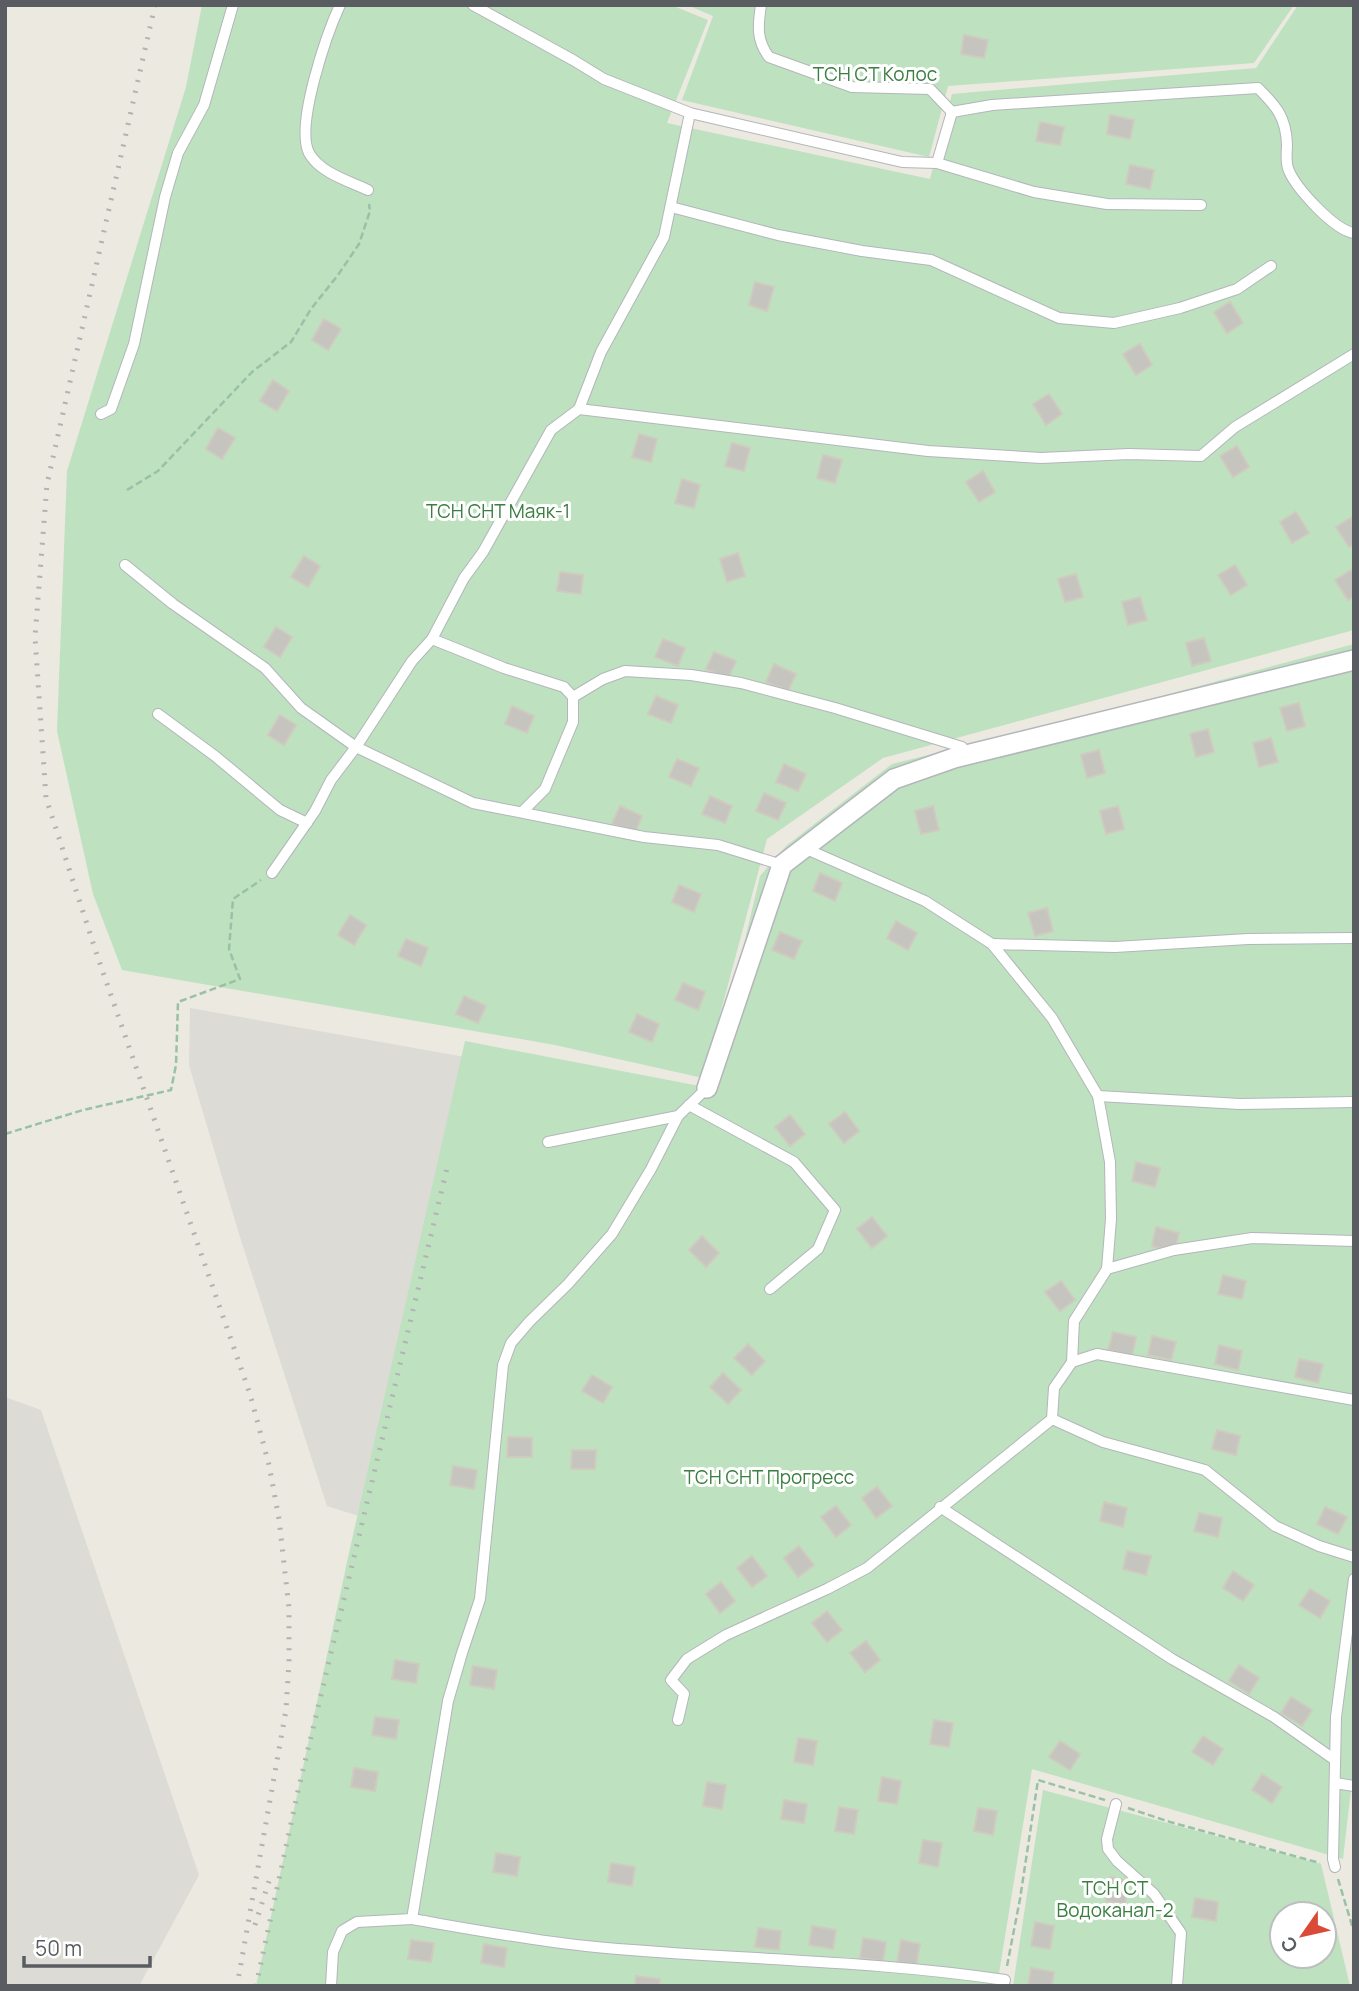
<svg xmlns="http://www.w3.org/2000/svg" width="1359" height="1991" font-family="Manrope,sans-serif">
  <rect width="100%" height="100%" fill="#ebe9e0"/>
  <g fill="#dcdbd5">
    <polygon points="190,1008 623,1085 387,1525 327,1506 239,1234 189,1065"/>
    <polygon points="5,1397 41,1410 199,1875 139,1986 5,1986"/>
  </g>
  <g fill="#bee1c0" fill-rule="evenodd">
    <polygon points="202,5 671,5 708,20 667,123 930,179 952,94 1256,68 1298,5 1354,5 1354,630 883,758 767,839 703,1078 555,1045 122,970 93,894 57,731 67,471 186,87"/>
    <polygon points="687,5 1294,5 1254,63 948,86 929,157 682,100 713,16"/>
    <polygon points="1354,644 1354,1763 1343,1859 1032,1769 997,1986 256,1986 349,1553 465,1041 710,1088 760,876 786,846 892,764 1140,702"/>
    <path d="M 1043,1790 L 1321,1864 L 1350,1986 L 1013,1986 ZM 1282,1914 L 1324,1914 L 1324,1956 L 1282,1956 Z"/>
  </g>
  <g fill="#c6c4be" stroke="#cfcbbf" stroke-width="2">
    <polygon points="964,35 988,40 984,58 961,54"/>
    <polygon points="1110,115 1134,120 1130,139 1107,134"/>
    <polygon points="1040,122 1064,127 1060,145 1036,141"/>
    <polygon points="1130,165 1154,170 1150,189 1126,184"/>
    <polygon points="755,282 774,287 767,311 749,305"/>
    <polygon points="1230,302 1243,323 1227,333 1214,312"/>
    <polygon points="324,319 341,329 328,350 312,340"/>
    <polygon points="1140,344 1152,365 1136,375 1123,354"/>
    <polygon points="273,380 289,391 277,411 260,401"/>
    <polygon points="1049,394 1062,414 1046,425 1033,404"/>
    <polygon points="218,428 235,438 222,459 206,449"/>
    <polygon points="639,434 657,439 651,462 632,457"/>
    <polygon points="732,443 750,448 744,471 725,466"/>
    <polygon points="1237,446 1249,467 1233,477 1220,456"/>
    <polygon points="823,455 842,460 835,483 817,478"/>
    <polygon points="983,471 995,492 979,502 966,482"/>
    <polygon points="682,479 700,485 694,508 675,503"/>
    <polygon points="1296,512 1309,533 1292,543 1280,522"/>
    <polygon points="1352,517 1354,544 1349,547 1336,527"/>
    <polygon points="738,553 745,576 727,582 720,559"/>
    <polygon points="304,556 320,566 308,587 291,577"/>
    <polygon points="1235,565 1247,585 1231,595 1218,575"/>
    <polygon points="1351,570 1354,574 1354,596 1348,600 1335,580"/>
    <polygon points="560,572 583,575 581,594 557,591"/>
    <polygon points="1076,574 1083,597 1065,602 1058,579"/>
    <polygon points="1140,597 1147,620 1128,625 1122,602"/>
    <polygon points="276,627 292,637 280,657 264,647"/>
    <polygon points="1204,638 1211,661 1192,666 1186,643"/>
    <polygon points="663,639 685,648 678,666 655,657"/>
    <polygon points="714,652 736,661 728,679 706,669"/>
    <polygon points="774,664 796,674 788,691 766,682"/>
    <polygon points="656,696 678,705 671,723 648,714"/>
    <polygon points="1299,703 1305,726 1287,731 1280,708"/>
    <polygon points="512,706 534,716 527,733 505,724"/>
    <polygon points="280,715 296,725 284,745 268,735"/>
    <polygon points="1208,729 1214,752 1196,757 1190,734"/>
    <polygon points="1271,738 1278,762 1259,767 1253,743"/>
    <polygon points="1099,750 1105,773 1087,778 1081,755"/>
    <polygon points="677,759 699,768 691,786 669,777"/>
    <polygon points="784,764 806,774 798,791 776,782"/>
    <polygon points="764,793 786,803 778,820 756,811"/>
    <polygon points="710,796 732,806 725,823 702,814"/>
    <polygon points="620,806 642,816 635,833 612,824"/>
    <polygon points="933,806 939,830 921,834 915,811"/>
    <polygon points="1118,806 1124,829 1106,834 1100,811"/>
    <polygon points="820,873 842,883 835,901 813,891"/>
    <polygon points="679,885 701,894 694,912 672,902"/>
    <polygon points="1047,908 1053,931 1035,936 1028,913"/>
    <polygon points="350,915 366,925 354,945 338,935"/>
    <polygon points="896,921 917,933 908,950 887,938"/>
    <polygon points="780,932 802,941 794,959 772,950"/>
    <polygon points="406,939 428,948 421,966 398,956"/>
    <polygon points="683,983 705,992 698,1010 675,1000"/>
    <polygon points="464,996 486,1006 478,1023 456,1014"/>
    <polygon points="637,1014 659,1024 652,1042 629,1032"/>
    <polygon points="845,1112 859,1131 844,1143 829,1124"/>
    <polygon points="790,1115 805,1134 790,1146 775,1127"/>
    <polygon points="1136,1162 1160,1168 1155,1187 1132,1181"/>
    <polygon points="872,1217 887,1236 872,1248 857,1229"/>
    <polygon points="1156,1227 1179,1233 1175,1252 1152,1246"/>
    <polygon points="702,1236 719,1253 706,1267 689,1250"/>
    <polygon points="1223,1275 1246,1281 1242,1299 1218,1294"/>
    <polygon points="1061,1281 1075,1300 1060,1311 1045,1292"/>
    <polygon points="1113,1332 1136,1337 1132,1356 1108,1350"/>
    <polygon points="1152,1336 1176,1342 1171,1360 1148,1355"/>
    <polygon points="748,1344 765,1361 752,1375 734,1358"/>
    <polygon points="1219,1345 1242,1351 1238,1370 1215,1364"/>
    <polygon points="1299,1359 1323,1364 1318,1383 1295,1377"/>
    <polygon points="723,1373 741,1390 728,1404 710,1387"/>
    <polygon points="592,1375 612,1387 603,1403 582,1391"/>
    <polygon points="1217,1430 1240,1436 1236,1455 1212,1449"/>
    <polygon points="508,1437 532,1438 532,1457 507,1457"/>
    <polygon points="572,1450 596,1450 595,1469 571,1469"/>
    <polygon points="453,1466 477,1470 474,1489 450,1485"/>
    <polygon points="877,1487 892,1506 876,1518 862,1498"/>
    <polygon points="1104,1502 1127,1508 1123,1527 1100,1521"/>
    <polygon points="836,1506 851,1525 836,1537 821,1517"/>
    <polygon points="1325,1507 1347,1517 1338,1534 1317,1524"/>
    <polygon points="1199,1513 1222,1518 1218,1537 1194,1531"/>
    <polygon points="799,1546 814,1565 798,1577 784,1558"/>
    <polygon points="1127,1551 1151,1556 1146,1575 1123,1569"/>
    <polygon points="752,1556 767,1576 752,1587 737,1568"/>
    <polygon points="1233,1571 1254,1585 1243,1601 1223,1588"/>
    <polygon points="721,1582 735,1601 720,1613 706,1594"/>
    <polygon points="1310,1589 1330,1601 1320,1618 1299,1605"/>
    <polygon points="827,1611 842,1630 827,1642 812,1623"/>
    <polygon points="866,1641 880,1660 865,1672 850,1653"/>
    <polygon points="395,1660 419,1664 416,1683 392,1679"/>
    <polygon points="1239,1665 1259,1678 1249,1694 1229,1681"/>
    <polygon points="473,1666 497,1670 494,1689 470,1685"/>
    <polygon points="1291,1697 1312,1710 1302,1726 1281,1713"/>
    <polygon points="375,1717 399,1720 396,1739 372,1735"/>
    <polygon points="934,1720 953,1723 949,1747 930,1744"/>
    <polygon points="1203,1736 1223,1749 1213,1765 1192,1752"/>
    <polygon points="798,1738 817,1741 813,1765 794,1762"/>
    <polygon points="1060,1741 1080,1754 1070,1770 1049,1757"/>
    <polygon points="354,1768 378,1772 375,1791 351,1787"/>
    <polygon points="1262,1774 1282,1787 1272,1803 1252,1790"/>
    <polygon points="882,1777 901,1781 897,1804 878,1801"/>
    <polygon points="707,1782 726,1785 722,1809 703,1806"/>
    <polygon points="784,1800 807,1804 804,1823 781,1819"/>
    <polygon points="839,1807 858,1810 854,1834 835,1831"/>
    <polygon points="978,1808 997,1811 993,1835 974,1831"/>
    <polygon points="923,1840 942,1843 938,1867 919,1863"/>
    <polygon points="496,1853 520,1857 517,1876 493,1872"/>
    <polygon points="611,1863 635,1867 632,1886 608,1882"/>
    <polygon points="1110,1877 1129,1881 1125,1904 1106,1901"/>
    <polygon points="1195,1898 1218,1902 1216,1921 1192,1917"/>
    <polygon points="1035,1922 1054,1926 1050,1949 1031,1946"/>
    <polygon points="812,1926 836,1930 833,1949 809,1945"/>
    <polygon points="758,1928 781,1931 779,1950 755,1947"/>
    <polygon points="863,1938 886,1942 883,1961 860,1958"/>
    <polygon points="411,1940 434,1943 431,1962 408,1959"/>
    <polygon points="901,1940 920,1944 916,1967 897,1964"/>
    <polygon points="484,1944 507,1948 504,1967 481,1963"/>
    <polygon points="1031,1968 1054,1972 1052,1986 1028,1986"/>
    <polygon points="636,1976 660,1979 659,1986 635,1986"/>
  </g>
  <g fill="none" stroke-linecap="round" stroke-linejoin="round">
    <g stroke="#b3b6ba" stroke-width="12">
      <g id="lane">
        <path d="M 340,5 C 327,33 295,125 309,153 C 320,173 349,181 368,190"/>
        <polyline points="473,5 573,60 604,79 690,113 902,162 937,163 1034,192 1107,204 1201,205"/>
        <path d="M 761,5 C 758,25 756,40 769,57 L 852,87 L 930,89 L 952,112 L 992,105 L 1258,88 C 1276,106 1286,117 1287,144 C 1287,152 1285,163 1289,171 C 1297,189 1334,230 1354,233"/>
        <polyline points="937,163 952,112"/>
        <polyline points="671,207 778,235 862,251 931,260 1059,318 1114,323 1180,308 1237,289 1271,266"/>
        <polyline points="579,409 928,451 1041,458 1129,454 1201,456 1235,427 1354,354"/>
        <polyline points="101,414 111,409 134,344 165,197 178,153 204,105 233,5"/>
        <polyline points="125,565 173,604 265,668 301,708 356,747 473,803 644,837 718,845 782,865"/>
        <polyline points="573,697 603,679 625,671 691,675 741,683 835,708 962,747 966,755"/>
        <polyline points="158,714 215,756 280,810 307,823"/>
        <polyline points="522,812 545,789 573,722 573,697 564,687 504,668 432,639 464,578 483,552 551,430 579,409 601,352 664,237 690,113"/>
        <polyline points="804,848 925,901 992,944 1052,1018 1098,1096 1110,1162 1111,1219 1107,1269"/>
        <polyline points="272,873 315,811 331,780 356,747 412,661 432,639"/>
        <polyline points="992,944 1115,947 1248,939 1354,938"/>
        <polyline points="1098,1096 1240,1104 1354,1102"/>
        <polyline points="689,1105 794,1162 835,1210 818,1249 770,1289"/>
        <polyline points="548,1142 678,1116 707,1088"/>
        <polyline points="1072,1362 1074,1321 1107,1269 1174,1250 1252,1238 1354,1241"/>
        <polyline points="1354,1400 1097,1354 1072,1362 1054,1388 1052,1419 1103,1442 1205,1470 1275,1526 1319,1546 1354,1557"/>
        <polyline points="940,1507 1172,1659 1274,1717 1335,1760"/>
        <polyline points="678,1720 684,1694 671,1680 687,1659 726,1635 827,1589 867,1568 1052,1419"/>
        <polyline points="1335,1783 1354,1786"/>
        <polyline points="1116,1804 1107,1839 1108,1849 1117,1861 1154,1894 1181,1933 1177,1986"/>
        <polyline points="1335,1867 1333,1859 1336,1717 1354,1579"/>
        <path d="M 412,1919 C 470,1929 528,1940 586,1946 C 725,1960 866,1959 1005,1980 L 1003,1986"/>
        <polyline points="331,1986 333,1952 342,1931 357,1922 412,1919 448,1701 462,1653 480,1599 503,1365 511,1343 530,1321 568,1284 612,1234 651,1169 678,1116"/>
      </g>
    </g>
    <g stroke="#b3b6ba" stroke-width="22">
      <polyline id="street" points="707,1088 782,865 894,779 954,758 1354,660"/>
    </g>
    <g stroke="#99c1a6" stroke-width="2.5" stroke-dasharray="7 3.5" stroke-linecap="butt">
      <polyline points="127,490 158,471 252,372 291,342 311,309 338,275 359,244 370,211 369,204"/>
      <polyline points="5,1134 83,1110 171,1090 176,1065 178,1002 240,979 229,949 233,899 261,880"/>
      <polyline points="1128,1808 1170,1822 1320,1863"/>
      <polyline points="1338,1879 1354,1932"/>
      <polyline points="1007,1966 1020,1899 1038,1780 1105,1800"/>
    </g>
    <use href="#lane" stroke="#fff" stroke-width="10"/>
    <use href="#street" stroke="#fff" stroke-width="19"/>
    <g stroke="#b1b2b2" stroke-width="5" stroke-dasharray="2 9" stroke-linecap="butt">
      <polyline points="155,5 47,484 35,637 46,798 98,958 250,1394 269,1465 279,1519 289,1608 289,1662 286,1710 237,1986"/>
      <polyline points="255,1925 271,1875"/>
      <polyline points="256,1986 298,1791 447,1168"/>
    </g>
  </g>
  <g text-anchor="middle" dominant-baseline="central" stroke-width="6" stroke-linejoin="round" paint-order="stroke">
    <g font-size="19" fill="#3a7e40" stroke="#fff">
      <text x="875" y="74">ТСН СТ Колос</text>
      <text x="498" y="511">ТСН СНТ Маяк-1</text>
      <text x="769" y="1477">ТСН СНТ Прогресс</text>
      <text x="1115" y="1888">ТСН СТ<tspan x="1115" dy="22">Водоканал-2</tspan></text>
    </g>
  </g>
  <rect width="1359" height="1991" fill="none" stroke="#595c60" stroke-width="14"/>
  <g transform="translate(1303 1935) rotate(236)"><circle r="33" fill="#ffffff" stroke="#bdbebf" stroke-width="2"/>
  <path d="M0-5L12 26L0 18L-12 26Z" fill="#db4937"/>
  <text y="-10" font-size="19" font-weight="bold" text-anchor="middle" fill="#595c60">С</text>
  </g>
  <path d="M24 1956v10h126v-10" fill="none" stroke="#595c60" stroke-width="3.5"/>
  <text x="35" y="1956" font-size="21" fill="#595c60" stroke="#ffffff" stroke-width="5" paint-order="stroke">50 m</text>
</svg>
